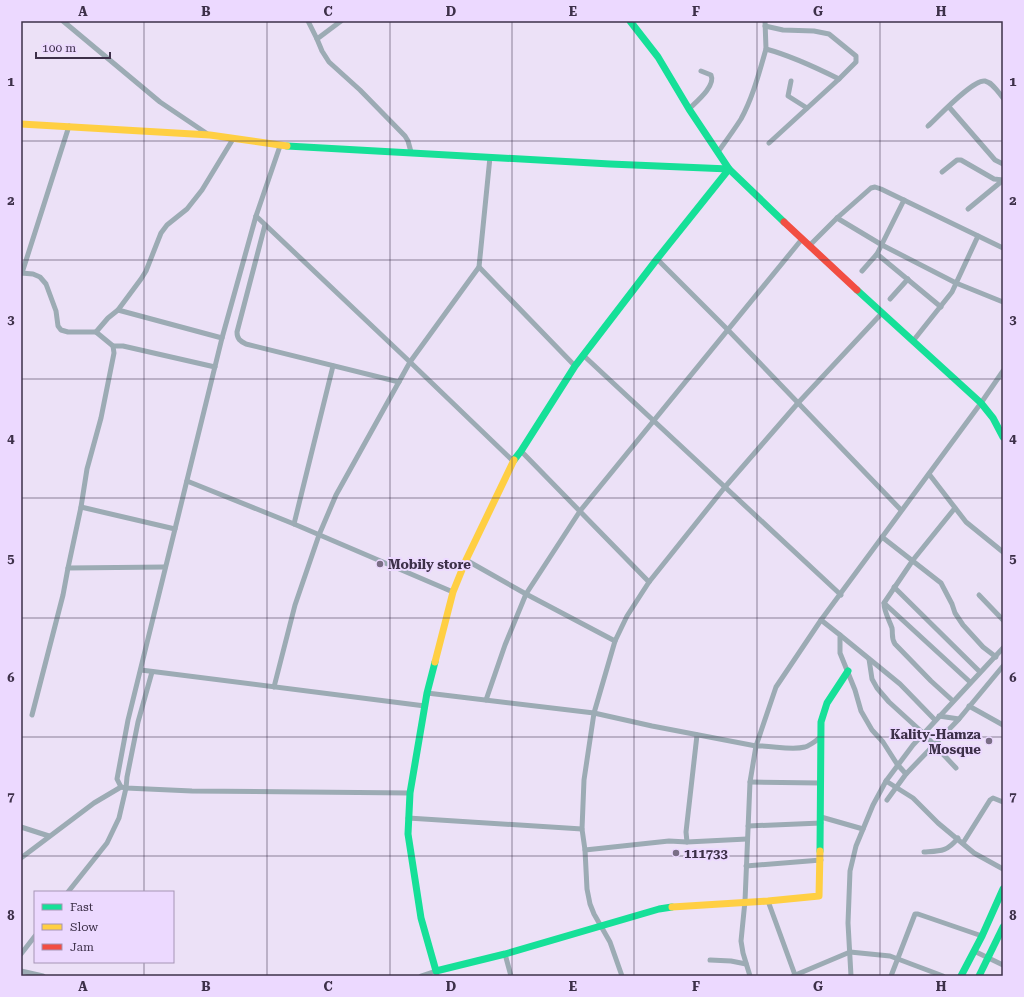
<svg xmlns="http://www.w3.org/2000/svg" width="1024" height="997" font-family="'Roboto Serif',serif">
  <rect width="100%" height="100%" fill="#ece1f7"/>
  <g fill="none" stroke-linecap="round" stroke-linejoin="round">
    <g stroke="#9cabb4" stroke-width="5">
      <polyline points="63,21 160,102 209,135"/>
      <polyline points="308,21 317,39 322,51 329,62 360,90 405,136 408,141 411,152"/>
      <polyline points="765,21 766,49"/>
      <polyline points="765,26 783,30 814,31 829,34 856,56 856,62 839,79"/>
      <polyline points="317,39 341,21"/>
      <polyline points="791,81 788,96 807,108"/>
      <polyline points="949,107 995,160 1003,164"/>
      <path d="M 689,109 C 696,102 716,86 711,75 L 701,71"/>
      <path d="M 928,126 C 938,117 973,79 985,81 C 993,83 998,92 1003,98"/>
      <polyline points="280,146 256,216 222,338 128,720 117,779 121,787 126,788 192,791 410,793"/>
      <path d="M 718,152 C 726,141 734,130 741,119 C 753,97 759,73 766,49 C 792,56 815,67 839,79 L 769,143"/>
      <polyline points="942,172 957,160 961,160 994,179 1003,180"/>
      <polyline points="968,209 1002,181"/>
      <polyline points="256,216 410,362 513,461"/>
      <polyline points="837,218 882,245 956,283 1003,302"/>
      <path d="M 265,225 L 237,332 C 237,339 240,341 246,344 L 399,382"/>
      <polyline points="809,246 837,218 871,188 875,187 881,189 1003,248"/>
      <polyline points="877,254 941,307"/>
      <polyline points="657,259 728,330 901,510"/>
      <polyline points="479,267 575,366"/>
      <polyline points="862,271 877,254 904,200"/>
      <polyline points="21,273 33,274 40,277 46,284 56,311 58,326 61,330 68,332 96,332 113,346 114,353 101,418 87,469 81,507 68,568"/>
      <polyline points="22,273 69,126"/>
      <polyline points="890,299 908,279"/>
      <polyline points="118,310 222,338"/>
      <polyline points="96,332 108,318 118,310 141,279 146,271 161,233 167,225 187,209 202,190 233,139"/>
      <polyline points="913,341 952,292 978,236"/>
      <polyline points="113,346 123,346 215,367"/>
      <polyline points="583,355 841,595"/>
      <polyline points="521,451 649,582"/>
      <polyline points="929,474 966,522 1003,552"/>
      <polyline points="187,481 294,524 453,592"/>
      <polyline points="81,507 175,529"/>
      <polyline points="294,524 333,366"/>
      <polyline points="882,537 941,583 952,604 955,613 963,625 983,647 996,657"/>
      <polyline points="466,560 526,594 615,641"/>
      <polyline points="894,587 980,672"/>
      <polyline points="979,595 1003,620"/>
      <polyline points="884,603 970,682"/>
      <polyline points="821,620 840,635 840,653 855,690 861,711 872,730 883,742 897,764 906,774"/>
      <polyline points="840,635 900,684 935,720"/>
      <polyline points="869,659 872,679 877,688 889,702 923,733 956,768"/>
      <polyline points="141,670 425,706"/>
      <polyline points="274,687 295,605 319,535 336,495 410,362 479,267 490,157"/>
      <path d="M 427,693 L 594,713 L 652,726 L 756,746 C 772,745 790,751 805,747 C 811,745 815,741 820,738"/>
      <polyline points="486,700 505,645 526,594 580,511 802,239"/>
      <path d="M 953,701 L 931,681 L 895,644 C 891,638 893,634 892,628 C 889,619 884,612 884,603 L 913,560 L 955,508"/>
      <polyline points="969,706 1003,725"/>
      <polyline points="32,715 63,595 68,568 165,567"/>
      <polyline points="939,716 959,719"/>
      <polyline points="886,781 913,798 938,823 974,853 1003,869"/>
      <polyline points="750,782 820,783"/>
      <polyline points="887,800 906,774 959,719 1003,666"/>
      <polyline points="821,817 863,829"/>
      <polyline points="408,818 582,829"/>
      <polyline points="748,826 821,823"/>
      <polyline points="21,827 49,836"/>
      <polyline points="687,842 686,832 697,735"/>
      <polyline points="963,843 990,800 993,798 1003,802"/>
      <polyline points="585,850 669,841 687,842 747,839"/>
      <path d="M 924,852 C 940,851 947,852 958,838"/>
      <polyline points="21,858 94,803 121,787"/>
      <polyline points="746,866 821,860"/>
      <polyline points="68,892 107,843 119,818 126,788 127,777 138,722 152,672"/>
      <polyline points="768,901 795,975"/>
      <polyline points="974,951 1003,965"/>
      <polyline points="21,954 35,936"/>
      <polyline points="505,954 511,976"/>
      <polyline points="710,960 731,961 746,964"/>
      <polyline points="21,971 43,976"/>
      <polyline points="421,976 436,971 437,976"/>
      <polyline points="622,976 610,942 594,914 590,904 587,889 585,850 582,829 584,780 594,713 615,641 627,616 649,582 725,487 798,403 882,313"/>
      <polyline points="750,976 743,953 741,941 745,901 750,782 756,746 776,687 821,620 981,403 1003,371"/>
      <polyline points="793,976 850,952 890,956 943,976"/>
      <polyline points="851,976 848,923 850,871 856,846 873,805 886,781 913,745 1003,648"/>
      <polyline points="891,976 915,914 918,914 982,936"/>
    </g>
    <g stroke="#16e098" stroke-width="7">
      <polyline points="287,146 610,164 729,169 784,222"/>
      <polyline points="857,290 981,403 993,418 1003,437"/>
      <polyline points="514,460 521,451 575,366 657,259 729,169 689,109 658,57 630,21"/>
      <polyline points="435,662 427,693 410,793 408,834 421,918 436,971 505,954 659,909 672,907"/>
      <polyline points="820,851 821,722 827,703 848,671"/>
      <polyline points="961,976 982,936 1003,889"/>
      <polyline points="979,976 1003,927"/>
    </g>
    <g stroke="#ffcf43" stroke-width="7">
      <polyline points="21,124 210,135 287,146"/>
      <polyline points="435,662 453,592 466,560 514,460"/>
      <polyline points="672,907 768,901 819,896 820,851"/>
    </g>
    <polyline stroke="#f24e42" stroke-width="7" points="784,222 857,290"/>
  </g>
  <path fill="none" stroke="#3d3049" stroke-width="1" stroke-opacity="0.55" d="M 144,21 L 144,892M 267,21 L 267,976M 390,21 L 390,976M 512,21 L 512,976M 634,21 L 634,976M 757,21 L 757,976M 880,21 L 880,976M 21,141 L 1003,141M 21,260 L 1003,260M 21,379 L 1003,379M 21,498 L 1003,498M 21,618 L 1003,618M 21,737 L 1003,737M 21,856 L 1003,856M 144,962 L 144,976"/>
  <g fill="#7a6e86" stroke="#ecd9ff" stroke-width="1.5">
    <circle cx="380" cy="564" r="4"/>
    <circle cx="989" cy="741" r="4"/>
    <circle cx="676" cy="853" r="4"/>
  </g>
  <g text-anchor="middle" dominant-baseline="central" stroke-width="4" stroke-linejoin="round" paint-order="stroke">
    <g font-size="13" font-weight="bold" fill="#3d3049" stroke="#ecd9ff" text-anchor="start">
      <text x="388" y="564">Mobily store</text>
      <text x="981" y="734" text-anchor="end">Kality-Hamza<tspan x="981" dy="15">Mosque</tspan></text>
      <text x="684" y="853">111733</text>
    </g>
  </g>
  <rect width="1024" height="997" fill="none" stroke="#ecd9ff" stroke-width="44"/>
  <rect x="34" y="891" width="140" height="72" fill="#ecd9ff" stroke="#a695b6"/>
  <rect x="42" y="904" width="20" height="6" fill="#16e098" stroke="#a695b6"/>
  <text x="70" y="911" font-size="12" fill="#3d3049">Fast</text>
  <rect x="42" y="924" width="20" height="6" fill="#ffcf43" stroke="#a695b6"/>
  <text x="70" y="931" font-size="12" fill="#3d3049">Slow</text>
  <rect x="42" y="944" width="20" height="6" fill="#f24e42" stroke="#a695b6"/>
  <text x="70" y="951" font-size="12" fill="#3d3049">Jam</text>
  <path d="M36 52v6h74v-6" fill="none" stroke="#3d3049" stroke-width="2"/>
  <text x="42" y="52" font-size="12" fill="#3d3049" stroke="#ecd9ff" stroke-width="3" paint-order="stroke">100 m</text>
  <rect x="22" y="22" width="980" height="953" fill="none" stroke="#3d3049" stroke-width="1.5"/>
  <g font-size="13" text-anchor="middle" font-weight="bold" fill="#3d3049">
    <text x="83" y="16">A</text>
    <text x="206" y="16">B</text>
    <text x="328" y="16">C</text>
    <text x="451" y="16">D</text>
    <text x="573" y="16">E</text>
    <text x="696" y="16">F</text>
    <text x="818" y="16">G</text>
    <text x="941" y="16">H</text>
    <text x="11" y="86">1</text>
    <text x="1013" y="86">1</text>
    <text x="11" y="205">2</text>
    <text x="1013" y="205">2</text>
    <text x="11" y="324">3</text>
    <text x="1013" y="324">3</text>
    <text x="11" y="443">4</text>
    <text x="1013" y="443">4</text>
    <text x="11" y="563">5</text>
    <text x="1013" y="563">5</text>
    <text x="11" y="682">6</text>
    <text x="1013" y="682">6</text>
    <text x="11" y="801">7</text>
    <text x="1013" y="801">7</text>
    <text x="11" y="920">8</text>
    <text x="1013" y="920">8</text>
    <text x="83" y="991">A</text>
    <text x="206" y="991">B</text>
    <text x="328" y="991">C</text>
    <text x="451" y="991">D</text>
    <text x="573" y="991">E</text>
    <text x="696" y="991">F</text>
    <text x="818" y="991">G</text>
    <text x="941" y="991">H</text>
  </g>
</svg>
